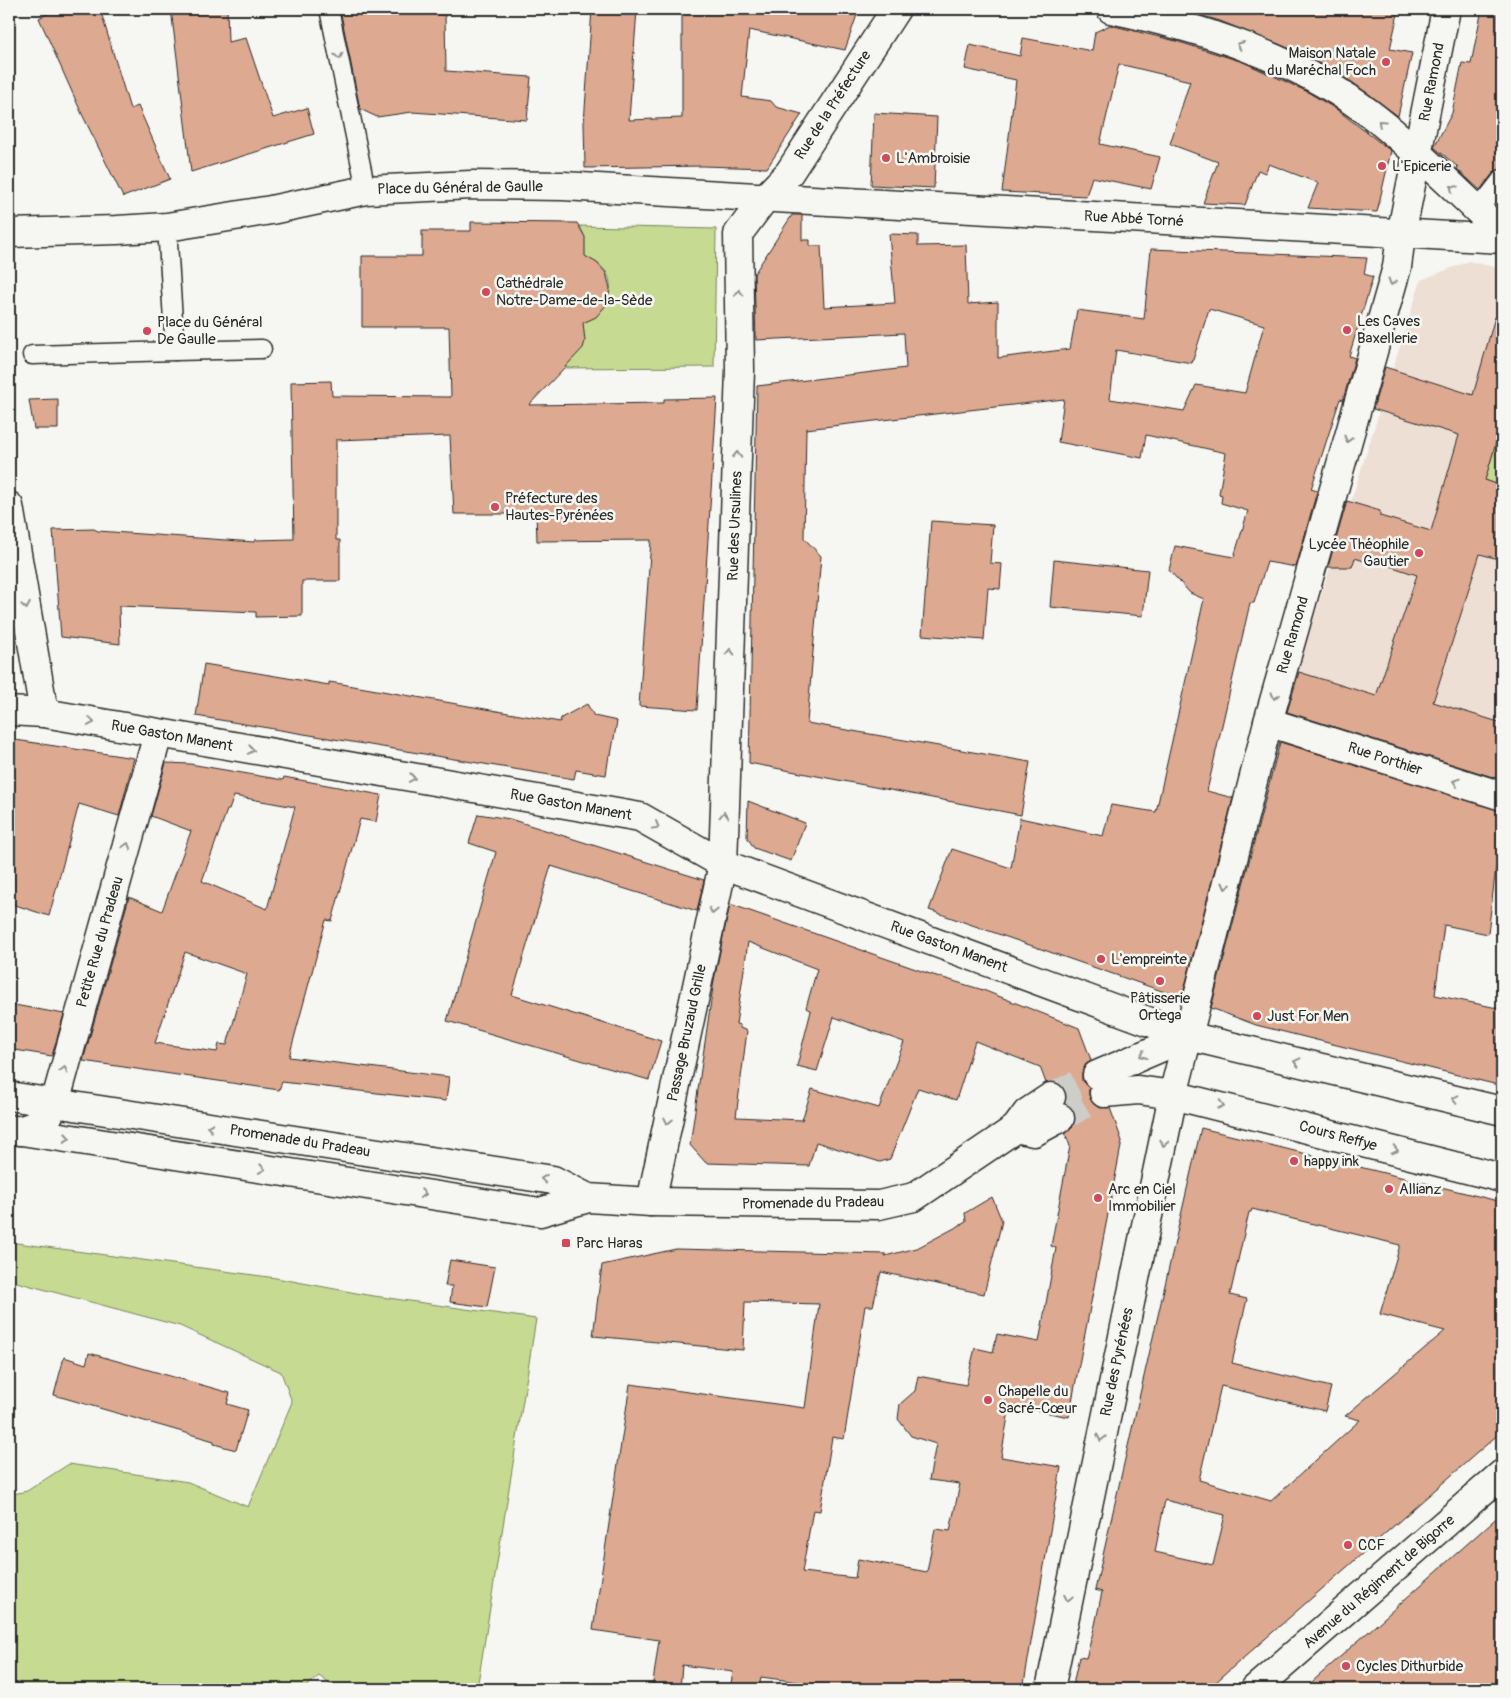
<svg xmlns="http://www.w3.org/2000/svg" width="1511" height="1698" font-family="Pangolin,sans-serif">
  <rect width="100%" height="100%" fill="#f6f6f2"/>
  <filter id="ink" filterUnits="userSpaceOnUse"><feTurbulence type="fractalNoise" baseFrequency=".02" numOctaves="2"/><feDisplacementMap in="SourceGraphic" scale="10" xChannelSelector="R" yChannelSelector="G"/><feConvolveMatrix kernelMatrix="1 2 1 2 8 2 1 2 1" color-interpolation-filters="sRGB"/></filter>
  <g filter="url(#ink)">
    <polygon fill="#eedfd5" points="1469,261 1502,269 1502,780 1283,716 1421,280"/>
    <g fill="#c6db91" stroke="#78835e">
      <path d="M 579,226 L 716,229 L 714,367 L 552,368 L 577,323 C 604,320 625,282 597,263 C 591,259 582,258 575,256 C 584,245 588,238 579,226 Z"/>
      <polygon points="1502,423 1502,486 1485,480"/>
      <polygon points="9,1242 276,1278 367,1295 536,1319 477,1689 337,1689 319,1676 303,1689 9,1689 9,1495 27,1491 69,1464 188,1482 248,1507 292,1402 281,1372 180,1326 9,1280"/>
    </g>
    <g fill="#dda990" stroke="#2b2b2b" fill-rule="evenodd">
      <polygon points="58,9 100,9 130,109 138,106 170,179 123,197 81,112 39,18"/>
      <polygon points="171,9 227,9 228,42 246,38 273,118 307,108 314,134 191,172"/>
      <polygon points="340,9 396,9 396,11 445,15 446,71 531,77 527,120 412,112 377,117 360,109"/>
      <polygon points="592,9 637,9 629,120 682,118 682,9 859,9 845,50 749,30 742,97 771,101 776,107 802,114 767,168 702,166 585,168 584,123"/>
      <polygon points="1178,9 1399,9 1390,49 1412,53 1398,116 1352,82 1288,48 1220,21"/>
      <polygon points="1482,9 1502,9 1502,169 1494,172 1480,190 1457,169 1458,167 1434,147 1452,113 1462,63 1471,64"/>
      <polygon points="1110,25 1176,41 1243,62 1306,91 1336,109 1391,151 1377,212 1308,208 1318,183 1269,164 1265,173 1258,170 1245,205 1203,203 1218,162 1170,144 1190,81 1119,64 1100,144 1160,157 1151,189 1092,177 1086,196 1002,192 1016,80 965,69 970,45 1020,56 1023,38 1092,51 1095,32"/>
      <polygon points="874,113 937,117 934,188 871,185"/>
      <path d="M 792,215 L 802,215 L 802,240 L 810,240 L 810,246 L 821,246 L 824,307 L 895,303 L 889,234 L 918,235 L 918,246 L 966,245 L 968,304 L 998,302 L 998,358 L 1070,349 L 1077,310 L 1144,319 L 1151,249 L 1367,258 L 1364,274 L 1373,277 L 1349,356 L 1355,358 L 1343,400 L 1340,399 L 1311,489 L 1317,491 L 1296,567 L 1267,562 L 1254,603 L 1250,603 L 1207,791 L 1233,798 L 1182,998 L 929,910 L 952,849 L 1011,868 L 1020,818 L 1103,836 L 1111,805 L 1156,812 L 1204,599 L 1190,593 L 1169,570 L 1175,546 L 1234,557 L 1248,511 L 1221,503 L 1222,495 L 1219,494 L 1226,453 L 1146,435 L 1142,458 L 1058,442 L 1064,399 L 806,429 L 804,538 L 821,556 L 807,723 L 1030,762 L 1021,815 L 749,763 L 757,386 L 906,368 L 904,333 L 756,340 L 754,274 ZM 1209,309 L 1264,325 L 1245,393 L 1196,385 L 1184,411 L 1110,399 L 1116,350 L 1192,363 Z"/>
      <polygon points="471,222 577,223 585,237 585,256 597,263 606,273 610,288 607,304 596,317 583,323 585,341 583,348 529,405 664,403 664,399 717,398 697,710 639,706 651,540 537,541 536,514 454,514 450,436 336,440 336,540 340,540 340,581 302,581 302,616 256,617 256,612 119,606 120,644 61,637 53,530 94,529 98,531 254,542 255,540 294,539 291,382 331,381 332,396 451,397 449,327 362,327 362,256 422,256 422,231 471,231"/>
      <polygon points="1495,317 1502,318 1502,423 1485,480 1502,486 1502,560 1480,554 1433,702 1502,723 1502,780 1287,712 1299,672 1376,696 1417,575 1365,558 1364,561 1355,558 1352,567 1328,567 1347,501 1380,511 1380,516 1431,531 1459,435 1373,409 1385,367 1473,395"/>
      <polygon points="58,399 58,429 34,429 29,400"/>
      <polygon points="931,521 993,525 990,563 1002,564 1000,589 988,588 984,640 922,635"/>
      <polygon points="1054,560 1148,570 1143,616 1050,607"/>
      <polygon points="204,664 329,685 329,682 342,684 560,722 561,718 587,704 594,716 617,721 611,755 609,755 606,775 576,770 574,779 196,716"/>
      <polygon points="9,739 134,758 119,816 79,804 49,916 9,903"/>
      <polygon points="1280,742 1502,811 1502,868 1496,867 1488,934 1444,925 1435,995 1502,1009 1502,1086 1256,1025 1211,1008"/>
      <path d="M 166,763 L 190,764 L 283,780 L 284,777 L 381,795 L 376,822 L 360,819 L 332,921 L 326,920 L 289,1057 L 449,1077 L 446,1101 L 282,1082 L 279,1090 L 83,1061 L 129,897 L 162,911 L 191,831 L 151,816 ZM 234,796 L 295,807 L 267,909 L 202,881 L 227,810 L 229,810 ZM 185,952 L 247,974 L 227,1045 L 219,1044 L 217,1052 L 155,1043 Z"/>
      <polygon points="748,801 805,823 791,861 754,848 747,837"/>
      <polygon points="478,814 510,819 704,880 697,911 551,866 512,995 661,1041 649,1080 447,1021 496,852 469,843"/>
      <path d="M 730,904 L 930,974 L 983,990 L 1079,1028 L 1091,1060 L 1084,1066 L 1082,1073 L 1082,1081 L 1089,1088 L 1089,1095 L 1092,1102 L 1098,1107 L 1110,1108 L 1122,1141 L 1069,1417 L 1010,1405 L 1001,1457 L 1061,1467 L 1023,1689 L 850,1689 L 761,1677 L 759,1689 L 730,1689 L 733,1672 L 682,1665 L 680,1689 L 652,1689 L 659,1640 L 593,1630 L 630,1384 L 805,1408 L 819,1304 L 745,1302 L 743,1350 L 593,1336 L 602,1265 L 676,1249 L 886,1254 L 885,1256 L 917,1248 L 966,1222 L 965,1213 L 992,1197 L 1002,1221 L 984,1294 L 881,1272 L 873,1306 L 865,1306 L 844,1439 L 832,1437 L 820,1511 L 813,1510 L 802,1572 L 855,1578 L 858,1559 L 927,1572 L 935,1529 L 950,1531 L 960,1484 L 929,1480 L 936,1444 L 911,1436 L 898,1419 L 900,1404 L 915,1391 L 918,1376 L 966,1385 L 975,1348 L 993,1352 L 997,1334 L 1039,1342 L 1056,1248 L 1051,1246 L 1070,1146 L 1065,1133 L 1073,1127 L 1076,1118 L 1073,1110 L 1065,1104 L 1066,1096 L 1064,1088 L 1057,1083 L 1046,1083 L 1040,1067 L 975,1041 L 956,1100 L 918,1088 L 890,1159 L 880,1162 L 816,1142 L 809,1166 L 706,1163 L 690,1145 L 714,980 ZM 748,942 L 817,969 L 806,1008 L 811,1011 L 797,1066 L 817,1071 L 834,1017 L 904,1042 L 879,1108 L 812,1089 L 802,1120 L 736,1117 L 747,1031 L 740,1028 L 740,1025 L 736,1024 Z"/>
      <polygon points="9,1004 64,1014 52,1056 9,1049"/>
      <path d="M 1201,1128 L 1502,1202 L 1502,1431 L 1208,1689 L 1072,1689 L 1079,1657 L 1086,1658 L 1095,1625 L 1102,1592 L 1095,1590 ZM 1252,1209 L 1400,1245 L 1380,1314 L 1445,1331 L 1345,1416 L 1360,1420 L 1271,1501 L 1199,1480 L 1221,1386 L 1325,1411 L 1331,1387 L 1232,1363 L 1247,1299 L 1230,1295 L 1249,1212 L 1251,1212 ZM 1165,1500 L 1225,1515 L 1213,1565 L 1155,1552 Z"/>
      <polygon points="450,1260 495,1267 487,1307 450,1302 452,1286 445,1286"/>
      <polygon points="89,1353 230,1393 227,1404 248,1410 236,1450 214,1444 214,1441 54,1395 64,1357 86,1364"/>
      <polygon points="1502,1513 1502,1678 1489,1689 1304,1689"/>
    </g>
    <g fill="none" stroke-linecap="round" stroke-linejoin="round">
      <g stroke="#cdcdca" stroke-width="28" stroke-dasharray="28 14" stroke-linecap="butt">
        <polyline points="1051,1097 1097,1075"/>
        <polyline points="1060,1118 1104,1093"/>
      </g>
      <g stroke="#2b2b2b" stroke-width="21">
        <g id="service">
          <polyline points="329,9 366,190"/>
          <polyline points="1478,210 1502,179"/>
          <polyline points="175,351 262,349"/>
          <polyline points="32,355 175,351 167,227"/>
        </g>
      </g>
      <g stroke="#2b2b2b" stroke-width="31">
        <g id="minor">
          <path d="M 1111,9 C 1203,28 1298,58 1373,116 C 1417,150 1461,195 1502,233"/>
          <polyline points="9,233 117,230 167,227 271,210 366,190 471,185 563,186 1502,239"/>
          <polyline points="9,506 44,713"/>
          <polyline points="9,711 44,713 640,817 723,864 1188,1036"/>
          <polyline points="1268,722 1502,796"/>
          <polyline points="19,1131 45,1122 55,1103 158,734"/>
          <polyline points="651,1202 723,864 740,370 738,234 765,198 789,173 896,9"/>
          <polyline points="1050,1689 1173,1095 1268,722 1397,267 1401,235 1446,9"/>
        </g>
      </g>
      <g stroke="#2b2b2b" stroke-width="31">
        <g id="tertiary">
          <polyline points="1097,1075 1188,1036 1502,1111"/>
          <polyline points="1104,1093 1138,1090 1173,1095 1502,1178"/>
          <polyline points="9,1096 553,1180 588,1198"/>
          <polyline points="1016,1128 1034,1132 1060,1118"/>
          <polyline points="9,1129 540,1212 588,1198 651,1202 879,1205 914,1197 1016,1128 1027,1113 1051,1097"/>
        </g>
      </g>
      <g stroke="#2b2b2b" stroke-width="31">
        <polyline id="secondary" points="1255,1689 1502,1474"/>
      </g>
      <use href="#service" stroke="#f6f6f2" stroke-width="18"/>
      <use href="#minor" stroke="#f6f6f2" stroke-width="28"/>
      <use href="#tertiary" stroke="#f6f6f2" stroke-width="28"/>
      <use href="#secondary" stroke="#f6f6f2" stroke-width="28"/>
    </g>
    <defs><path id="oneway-chevron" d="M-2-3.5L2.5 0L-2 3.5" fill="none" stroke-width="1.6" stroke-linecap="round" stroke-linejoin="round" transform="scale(1.25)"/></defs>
    <g stroke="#90908e">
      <use href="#oneway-chevron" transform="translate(1240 45) rotate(-157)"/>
      <use href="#oneway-chevron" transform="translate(339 56) rotate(78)"/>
      <use href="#oneway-chevron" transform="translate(1381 123) rotate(-138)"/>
      <use href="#oneway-chevron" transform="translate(1453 188) rotate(-138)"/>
      <use href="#oneway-chevron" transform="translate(1392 282) rotate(106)"/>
      <use href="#oneway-chevron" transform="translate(739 293) rotate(-91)"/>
      <use href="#oneway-chevron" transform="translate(1348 439) rotate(104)"/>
      <use href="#oneway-chevron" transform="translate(737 455) rotate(-88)"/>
      <use href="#oneway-chevron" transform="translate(26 606) rotate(80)"/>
      <use href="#oneway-chevron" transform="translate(730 652) rotate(-88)"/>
      <use href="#oneway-chevron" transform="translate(1275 696) rotate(106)"/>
      <use href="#oneway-chevron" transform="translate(91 722) rotate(10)"/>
      <use href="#oneway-chevron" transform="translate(251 750) rotate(10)"/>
      <use href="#oneway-chevron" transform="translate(412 778) rotate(10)"/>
      <use href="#oneway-chevron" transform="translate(1456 782) rotate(-162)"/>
      <use href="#oneway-chevron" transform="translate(724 815) rotate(-88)"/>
      <use href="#oneway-chevron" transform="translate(656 826) rotate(29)"/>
      <use href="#oneway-chevron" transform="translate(127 846) rotate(-74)"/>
      <use href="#oneway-chevron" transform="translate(1226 886) rotate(104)"/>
      <use href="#oneway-chevron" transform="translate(713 911) rotate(102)"/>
      <use href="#oneway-chevron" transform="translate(1143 1055) rotate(157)"/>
      <use href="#oneway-chevron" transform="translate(1297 1062) rotate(-167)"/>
      <use href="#oneway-chevron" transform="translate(64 1070) rotate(-75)"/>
      <use href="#oneway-chevron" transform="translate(1455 1099) rotate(-167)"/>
      <use href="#oneway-chevron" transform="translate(1221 1105) rotate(14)"/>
      <use href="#oneway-chevron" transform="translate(668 1121) rotate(102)"/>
      <use href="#oneway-chevron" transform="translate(210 1127) rotate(-171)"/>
      <use href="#oneway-chevron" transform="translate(67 1138) rotate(9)"/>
      <use href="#oneway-chevron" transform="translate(1164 1143) rotate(102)"/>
      <use href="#oneway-chevron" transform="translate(1395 1150) rotate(14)"/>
      <use href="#oneway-chevron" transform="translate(262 1169) rotate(9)"/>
      <use href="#oneway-chevron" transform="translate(544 1179) rotate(-173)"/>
      <use href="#oneway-chevron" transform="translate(423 1194) rotate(9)"/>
      <use href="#oneway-chevron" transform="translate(1101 1438) rotate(102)"/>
      <use href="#oneway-chevron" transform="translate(1068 1598) rotate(101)"/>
    </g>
  </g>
  <g fill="#d1495b" stroke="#f6f6f2" stroke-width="2">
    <circle cx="1386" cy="62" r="5"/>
    <circle cx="886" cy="158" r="5"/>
    <circle cx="1382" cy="166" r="5"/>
    <circle cx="486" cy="292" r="5"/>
    <circle cx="1347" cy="330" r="5"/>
    <circle cx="147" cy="331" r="5"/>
    <circle cx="495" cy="507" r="5"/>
    <circle cx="1419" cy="553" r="5"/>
    <circle cx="1101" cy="959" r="5"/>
    <circle cx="1160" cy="981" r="5"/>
    <circle cx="1257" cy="1016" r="5"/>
    <circle cx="1294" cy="1161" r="5"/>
    <circle cx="1389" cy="1189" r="5"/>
    <circle cx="1098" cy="1198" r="5"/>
    <rect x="561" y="1238" width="10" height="10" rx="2.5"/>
    <circle cx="988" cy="1400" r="5"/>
    <circle cx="1348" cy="1545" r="5"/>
    <circle cx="1346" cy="1666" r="5"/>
  </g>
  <g text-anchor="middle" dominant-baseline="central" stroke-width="5" stroke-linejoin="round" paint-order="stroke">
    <g font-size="15" fill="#2b2b2b" stroke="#f6f6f2" text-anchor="start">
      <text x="1376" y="53" text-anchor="end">Maison Natale<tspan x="1376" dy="17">du Maréchal Foch</tspan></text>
      <text x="896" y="158">L'Ambroisie</text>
      <text x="1392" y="166">L'Epicerie</text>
      <text x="496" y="283">Cathédrale<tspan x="496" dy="17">Notre-Dame-de-la-Sède</tspan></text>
      <text x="1357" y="321">Les Caves<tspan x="1357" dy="17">Baxellerie</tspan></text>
      <text x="157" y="322">Place du Général<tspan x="157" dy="17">De Gaulle</tspan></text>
      <text x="505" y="498">Préfecture des<tspan x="505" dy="17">Hautes-Pyrénées</tspan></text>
      <text x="1409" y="544" text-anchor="end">Lycée Théophile<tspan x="1409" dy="17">Gautier</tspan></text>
      <text x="1111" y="959">L'empreinte</text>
      <text x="1160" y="998" text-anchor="middle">Pâtisserie<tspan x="1160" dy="17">Ortega</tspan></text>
      <text x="1267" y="1016">Just For Men</text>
      <text x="1304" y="1161">happy ink</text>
      <text x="1108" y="1189">Arc en Ciel<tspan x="1108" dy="17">Immobilier</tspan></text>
      <text x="1399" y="1189">Allianz</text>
      <text x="576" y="1243">Parc Haras</text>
      <text x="998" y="1391">Chapelle du<tspan x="998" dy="17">Sacré-Cœur</tspan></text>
      <text x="1358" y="1545">CCF</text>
      <text x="1356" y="1666">Cycles Dithurbide</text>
    </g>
    <g font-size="15" fill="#2b2b2b" stroke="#f6f6f2">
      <text transform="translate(1432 82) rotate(-79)">Rue Ramond</text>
      <text transform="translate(833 105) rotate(-57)">Rue de la Préfecture</text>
      <text transform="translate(460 188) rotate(-1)">Place du Général de Gaulle</text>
      <text transform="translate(1134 219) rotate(3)">Rue Abbé Torné</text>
      <text transform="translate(735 526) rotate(-88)">Rue des Ursulines</text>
      <text transform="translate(1293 635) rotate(-74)">Rue Ramond</text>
      <text transform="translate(172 736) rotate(10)">Rue Gaston Manent</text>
      <text transform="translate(1385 759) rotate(18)">Rue Porthier</text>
      <text transform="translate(571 805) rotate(10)">Rue Gaston Manent</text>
      <text transform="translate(100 942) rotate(-74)">Petite Rue du Pradeau</text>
      <text transform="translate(949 947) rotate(20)">Rue Gaston Manent</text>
      <text transform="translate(687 1033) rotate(-78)">Passage Bruzaud Grille</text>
      <text transform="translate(1338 1136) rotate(15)">Cours Reffye</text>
      <text transform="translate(300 1141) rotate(9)">Promenade du Pradeau</text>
      <text transform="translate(813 1203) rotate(-1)">Promenade du Pradeau</text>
      <text transform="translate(1117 1362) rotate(-78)">Rue des Pyrénées</text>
      <text transform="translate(1379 1582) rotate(-41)">Avenue du Régiment de Bigorre</text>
    </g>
  </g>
  <rect width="1511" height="1698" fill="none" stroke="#f6f6f2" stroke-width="30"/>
  <rect x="15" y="15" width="1481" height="1668" fill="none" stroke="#2b2b2b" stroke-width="2" filter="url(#ink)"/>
</svg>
